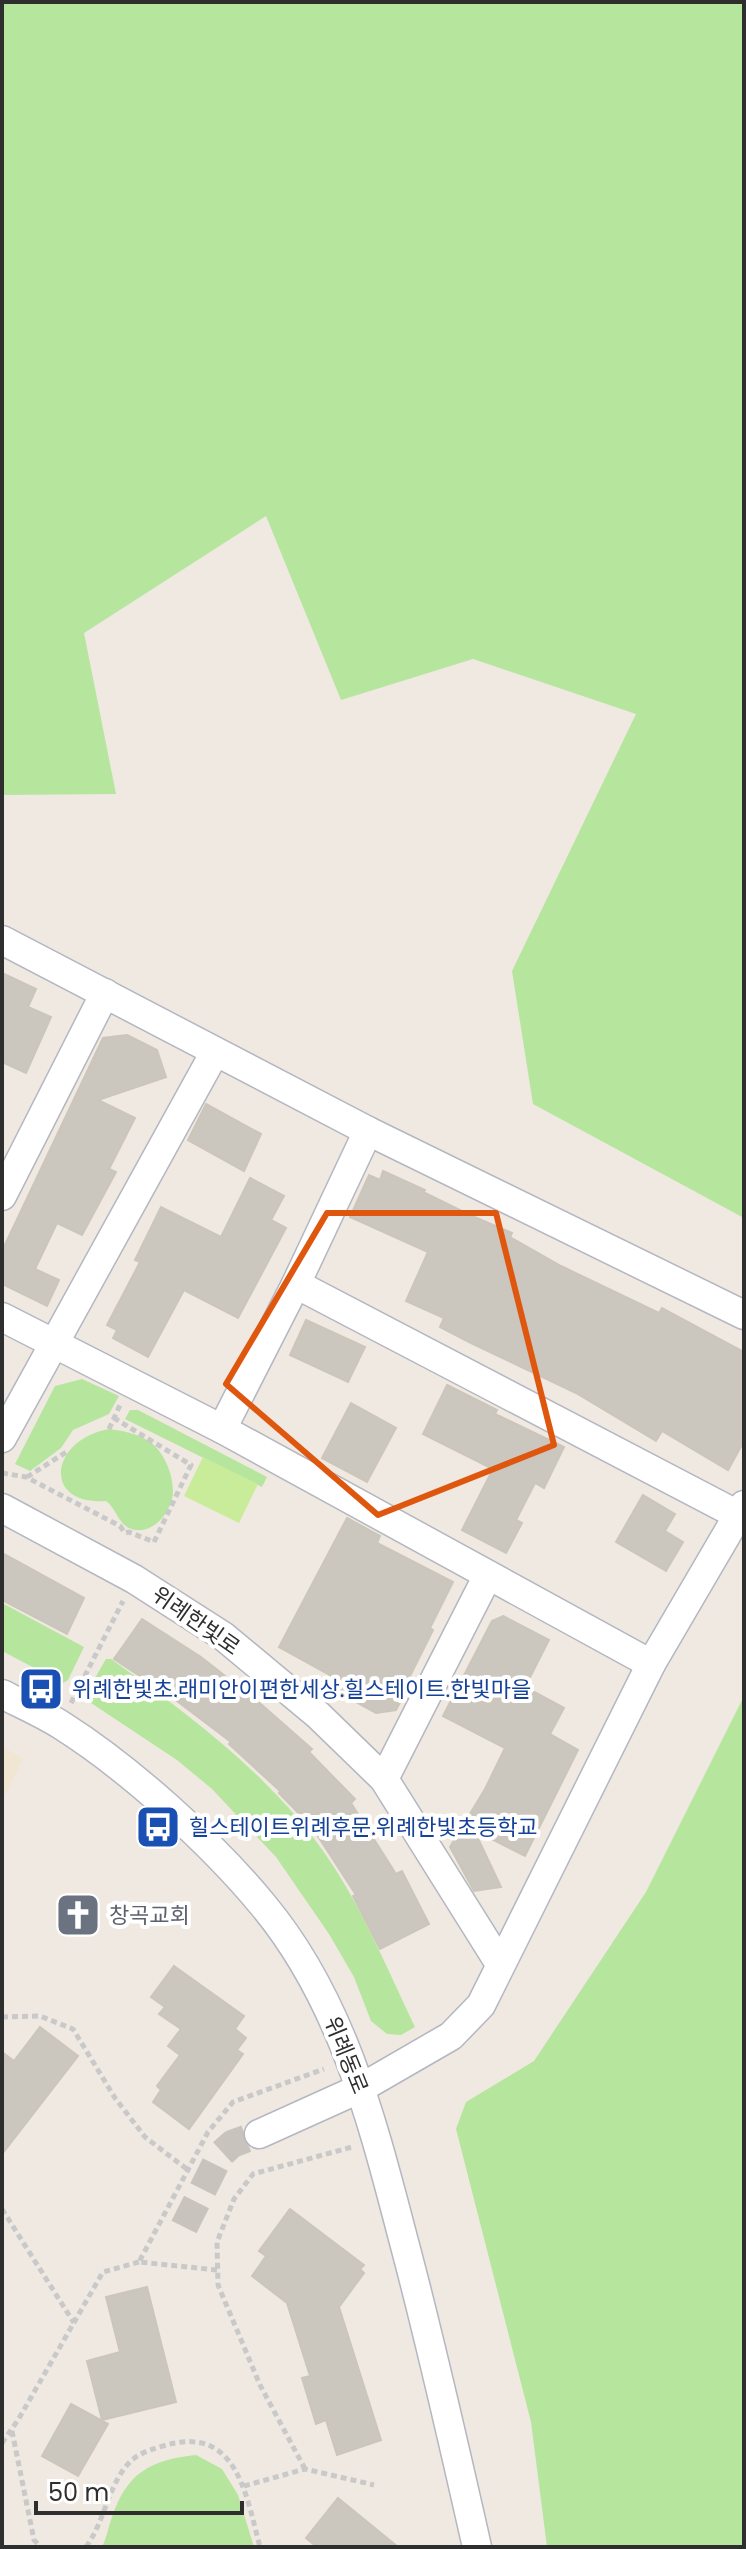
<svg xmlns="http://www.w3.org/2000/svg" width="746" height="2549" font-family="Poppins,'Noto Sans KR',sans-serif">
  <rect width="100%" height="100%" fill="#efe9e1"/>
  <polygon fill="#f0e6d1" points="2,1747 23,1758 2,1801"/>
  <g fill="#b6e59e">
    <polygon points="2,2 744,2 744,1218 533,1104 512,971 636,714 473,659 341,700 266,516 84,633 116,794 2,795"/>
    <polygon points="82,1379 119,1396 109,1414 73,1430 61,1448 30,1471 15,1464 55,1386"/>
    <polygon points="130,1410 138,1410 267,1477 262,1487 125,1419"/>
    <path d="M 109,1429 C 122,1431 138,1433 150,1442 C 164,1452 173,1474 173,1491 C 173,1511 152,1538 129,1528 C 118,1523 116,1508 106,1501 C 42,1506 49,1440 109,1429 Z"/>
    <polygon points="2,1603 84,1647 68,1680 63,1683 2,1651"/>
    <path d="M 106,1659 L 111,1659 C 185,1712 259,1766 315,1840 C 357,1895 385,1964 415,2027 L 401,2035 L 387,2034 L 371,2021 L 354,1977 L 329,1934 L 276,1857 L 212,1789 L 177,1760 L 91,1703 L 88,1690 Z"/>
    <polygon points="744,1696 744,2547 547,2547 531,2422 456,2129 466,2102 534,2061 646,1892"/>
    <path d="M 196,2455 L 222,2469 L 238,2495 L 254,2547 L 102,2547 C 107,2537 108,2528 112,2517 C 127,2473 150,2460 196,2455 Z"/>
  </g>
  <polygon fill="#c9ec9a" points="203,1457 258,1484 239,1523 184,1496"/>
  <g fill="#cbc7bf" stroke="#cbc5ba" stroke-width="2">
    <polygon points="2,973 36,989 28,1007 51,1017 26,1073 2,1062"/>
    <polygon points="127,1035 157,1050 166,1077 98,1100 135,1118 109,1169 116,1172 82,1235 57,1223 35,1269 59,1280 47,1306 2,1284 2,1251 103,1038"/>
    <polygon points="206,1104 261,1134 244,1171 188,1140"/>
    <polygon points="383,1171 425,1190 423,1192 472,1216 512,1233 510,1237 561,1266 659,1313 662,1308 744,1352 744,1441 728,1470 662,1431 656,1441 576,1393 469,1342 440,1327 444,1318 406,1301 428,1252 350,1217 369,1175 380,1180"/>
    <polygon points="250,1178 284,1196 271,1220 286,1228 238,1318 184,1290 148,1357 113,1338 117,1330 107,1325 140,1262 135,1260 161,1207 221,1237"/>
    <polygon points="306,1320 365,1347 348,1382 290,1355"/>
    <polygon points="447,1385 497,1410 495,1414 564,1447 544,1488 535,1483 516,1520 522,1523 506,1553 462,1530 493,1469 423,1434"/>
    <polygon points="351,1403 396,1428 367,1482 322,1458"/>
    <polygon points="643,1495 675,1514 665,1531 683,1542 666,1571 616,1542"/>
    <polygon points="347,1518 380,1536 377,1543 453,1582 430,1628 433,1630 410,1676 413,1678 396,1710 376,1713 325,1685 330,1675 279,1647"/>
    <polygon points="2,1553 84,1598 67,1634 2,1600"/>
    <polygon points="503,1616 549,1640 525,1687 564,1708 550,1734 578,1750 525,1856 474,1830 501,1887 474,1891 450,1847 485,1789 505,1748 443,1716 492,1621"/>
    <polygon points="142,1619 201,1657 262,1705 312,1749 309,1752 355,1799 351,1803 396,1874 402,1871 429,1924 380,1949 353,1896 356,1895 312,1827 279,1793 280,1791 229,1744 231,1742 173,1698 114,1659"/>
    <polygon points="174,1966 244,2016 235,2029 246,2038 237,2050 243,2054 189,2129 153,2102 161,2090 157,2086 180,2055 168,2046 181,2029 159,2014 165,2007 151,1997"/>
    <polygon points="40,2027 78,2056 2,2154 2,2052 14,2061"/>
    <polygon points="290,2209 364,2265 360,2269 364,2273 339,2307 381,2440 337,2455 326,2420 316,2424 302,2378 310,2376 287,2303 252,2276 266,2256 259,2251"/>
    <polygon points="147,2287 176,2402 102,2420 87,2361 120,2352 106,2297"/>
    <polygon points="71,2404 108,2424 78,2476 42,2456"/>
    <polygon points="338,2498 398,2547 317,2547 306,2538"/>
  </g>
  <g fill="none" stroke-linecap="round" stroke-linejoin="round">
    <polyline stroke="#c8c4bd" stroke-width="28" stroke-dasharray="28 14" stroke-linecap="butt" points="184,2227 220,2155 232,2144 259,2134"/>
    <g stroke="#b4b7c1" stroke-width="31">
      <g id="minor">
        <polyline points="2,940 368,1131 744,1315"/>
        <polyline points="2,1196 105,993"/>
        <polyline points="296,1284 738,1515"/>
        <polyline points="2,1317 222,1429 651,1664"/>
        <polyline points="222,1429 296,1284 368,1131"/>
        <polyline points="2,1438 215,1052"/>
        <polyline points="2,1508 134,1579 223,1636 318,1715 384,1779 500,1964"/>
        <path d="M 2,1694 C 21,1704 42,1713 61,1725 C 129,1768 211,1842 263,1905 C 343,2001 373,2124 404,2242 C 431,2343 454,2445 477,2547"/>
        <polyline points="384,1779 488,1575"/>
        <polyline points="259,2134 361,2088 451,2036 481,2005 651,1664 744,1505"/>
      </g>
    </g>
    <g stroke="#c9c9c9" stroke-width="5" stroke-dasharray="6 4" stroke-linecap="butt">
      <polyline points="109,1429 120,1405"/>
      <polyline points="2,1473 26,1477 120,1526 125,1533 129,1532 154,1542 191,1465 114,1418"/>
      <polyline points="27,1477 68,1451"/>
      <polyline points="71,1703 123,1601"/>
      <polyline points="2,2017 40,2016 73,2029 115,2098 145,2137 188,2170"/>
      <polyline points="2,2209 74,2323"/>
      <polyline points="217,2270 139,2262 208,2132 233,2102 324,2069"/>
      <polyline points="12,2431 34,2540 41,2547"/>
      <polyline points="2,2443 18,2420 103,2272 139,2262"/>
      <polyline points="305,2469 260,2385 218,2285 217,2242 234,2199 253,2174 352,2147"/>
      <polyline points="244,2486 305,2469 374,2485"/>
      <path d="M 86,2547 C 102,2525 106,2498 120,2475 C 130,2457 144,2451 163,2446 C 237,2423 246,2495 260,2547"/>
    </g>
    <use href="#minor" stroke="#fff" stroke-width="28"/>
  </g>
  <path fill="none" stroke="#df570e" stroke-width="6" stroke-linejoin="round" d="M 327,1213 L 496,1213 L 554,1445 L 378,1515 L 226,1384 Z"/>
  <defs>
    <g id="bus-square" transform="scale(2.3)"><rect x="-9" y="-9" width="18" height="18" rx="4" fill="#1a4fb4" stroke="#fff"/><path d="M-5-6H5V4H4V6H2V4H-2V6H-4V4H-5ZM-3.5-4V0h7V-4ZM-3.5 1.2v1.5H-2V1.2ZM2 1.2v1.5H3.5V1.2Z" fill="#fff"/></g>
    <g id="church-square" transform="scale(2.3)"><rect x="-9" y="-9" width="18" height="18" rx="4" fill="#6b7280" stroke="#fff"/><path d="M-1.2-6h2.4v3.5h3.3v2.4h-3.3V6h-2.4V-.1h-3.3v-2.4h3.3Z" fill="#fff"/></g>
  </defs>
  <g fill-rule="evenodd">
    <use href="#bus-square" x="41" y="1689"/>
    <use href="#bus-square" x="158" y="1827"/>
    <use href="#church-square" x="78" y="1915"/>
  </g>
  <g text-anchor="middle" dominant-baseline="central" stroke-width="8" stroke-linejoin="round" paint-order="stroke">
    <g font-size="22" fill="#2e2e2e" stroke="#fff">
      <text transform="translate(196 1621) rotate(35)">위례한빛로</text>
      <text transform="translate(346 2055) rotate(68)">위례동로</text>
    </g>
    <g font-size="22" fill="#164399" stroke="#fff" text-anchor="start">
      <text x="72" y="1689">위례한빛초.래미안이편한세상.힐스테이트.한빛마을</text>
      <text x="189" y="1827">힐스테이트위례후문.위례한빛초등학교</text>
    </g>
    <g font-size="22" fill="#5b616d" stroke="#fff" text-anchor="start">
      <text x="109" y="1915">창곡교회</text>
    </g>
  </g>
  <rect width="746" height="2549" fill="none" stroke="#2e2e2e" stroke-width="8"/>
  <path d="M36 2501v12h206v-12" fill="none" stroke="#2e2e2e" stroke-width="4"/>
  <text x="48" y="2501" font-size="24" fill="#2e2e2e" stroke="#ffffff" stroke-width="6" paint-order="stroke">50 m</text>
</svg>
